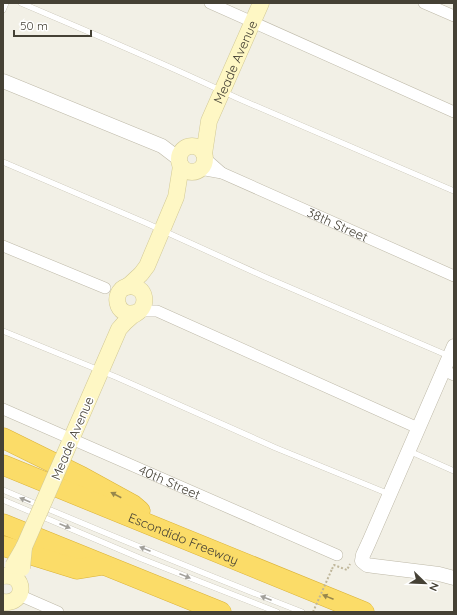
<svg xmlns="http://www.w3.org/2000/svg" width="457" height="615" font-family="Quicksand,sans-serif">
  <rect width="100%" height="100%" fill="#f2f0e6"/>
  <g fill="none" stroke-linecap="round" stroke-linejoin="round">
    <g stroke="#beb9a8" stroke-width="6">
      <g id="service">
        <path d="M 21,3 C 94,34 166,64 237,98 L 454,191"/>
        <polyline points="3,10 6,3"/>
        <polyline points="3,162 146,223 265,277 449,356"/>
        <polyline points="3,331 116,377 276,448 389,494"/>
        <polyline points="409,451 454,471"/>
        <path d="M 3,490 C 102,532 202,573 302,612"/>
        <polyline points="3,500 142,559 277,612"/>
      </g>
    </g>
    <g stroke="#beb9a8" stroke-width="12">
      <g id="minor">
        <polyline points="210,3 454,112"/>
        <polyline points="424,3 454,16"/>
        <polyline points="205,158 222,173"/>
        <path id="s1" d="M 200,169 L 222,173 L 454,276"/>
        <polyline points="3,246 105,288"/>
        <polyline points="138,312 145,311 157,311 418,428"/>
        <polyline points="443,370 454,375"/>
        <path id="s2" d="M 3,409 L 337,555"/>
        <polyline points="19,595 58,612"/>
      </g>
    </g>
    <g stroke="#beb9a8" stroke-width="15">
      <g id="tertiary">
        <polyline points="3,81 162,146 179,159"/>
        <polyline points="454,346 369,542 363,555 362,561 367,565 374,566 439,574 454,578"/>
      </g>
    </g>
    <g stroke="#d2c996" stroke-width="17">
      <g id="secondary">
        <circle cx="192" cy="159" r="13"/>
        <path id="s3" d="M 204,154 L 209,121 L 261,3"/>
        <polyline points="127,287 141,274 147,266 176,197 181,166"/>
        <path d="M 63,458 L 119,329 C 123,324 127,320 132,316 C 136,314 140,311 142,308 C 146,302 145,293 139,289 C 136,287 133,286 130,286 C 110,287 114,321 138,312"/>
        <path d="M 3,576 C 26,572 27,605 3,602"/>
      </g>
    </g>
    <g stroke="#dab238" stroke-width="21">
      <g id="motorway">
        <polyline points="3,438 82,477 133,505 140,511"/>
        <path id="s4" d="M 3,465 L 364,612"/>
        <polyline points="3,524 221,612"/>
        <polyline points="3,546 77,569 102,565"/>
      </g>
    </g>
    <polyline stroke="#bfb69a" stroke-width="2" stroke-dasharray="2 2" stroke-linecap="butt" points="332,569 334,565 347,570 350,564"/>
    <use href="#service" stroke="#fff" stroke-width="5.5"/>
    <use href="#minor" stroke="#fff" stroke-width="11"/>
    <use href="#tertiary" stroke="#fff" stroke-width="14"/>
    <use href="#secondary" stroke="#fef7c4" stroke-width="16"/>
    <use href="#motorway" stroke="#fbdc68" stroke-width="20"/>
    <g stroke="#d2c996" stroke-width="17" stroke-linecap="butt">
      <g id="secondary-bridge">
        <polyline points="24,547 63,458"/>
        <polyline points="13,566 24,547 22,568"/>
      </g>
    </g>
    <polyline stroke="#bfb69a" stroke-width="2" stroke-dasharray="2 2" stroke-linecap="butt" points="313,612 332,569"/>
    <use href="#secondary-bridge" stroke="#fef7c4" stroke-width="16"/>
  </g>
  <defs><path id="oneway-solid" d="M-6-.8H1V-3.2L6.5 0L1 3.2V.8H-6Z"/></defs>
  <g fill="#97874c">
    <use href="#oneway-solid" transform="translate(116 495) rotate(-152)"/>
    <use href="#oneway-solid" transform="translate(328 597) rotate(-158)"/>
  </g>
  <g fill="#a2a09a">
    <use href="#oneway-solid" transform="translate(25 500) rotate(-157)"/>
    <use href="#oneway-solid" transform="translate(65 526) rotate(23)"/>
    <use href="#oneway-solid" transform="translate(145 549) rotate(-158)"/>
    <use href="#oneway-solid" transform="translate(185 576) rotate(22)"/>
    <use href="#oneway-solid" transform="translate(266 598) rotate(-159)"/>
  </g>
  <g text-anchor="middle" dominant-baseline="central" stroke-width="3" stroke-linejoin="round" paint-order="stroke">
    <g font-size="13" fill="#454135" stroke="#fff">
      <text stroke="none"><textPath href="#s3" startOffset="98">Meade Avenue</textPath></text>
      <text stroke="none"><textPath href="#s1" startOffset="149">38th Street</textPath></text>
      <text transform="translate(72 438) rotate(-67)">Meade Avenue</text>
      <text stroke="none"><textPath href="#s2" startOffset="182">40th Street</textPath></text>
      <text stroke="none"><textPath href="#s4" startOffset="195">Escondido Freeway</textPath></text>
    </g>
  </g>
  <rect width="457" height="615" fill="none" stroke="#454135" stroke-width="8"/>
  <g transform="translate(425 583) rotate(113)" stroke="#ffffff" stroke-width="3" paint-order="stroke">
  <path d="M0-3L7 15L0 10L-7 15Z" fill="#454135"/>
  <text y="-6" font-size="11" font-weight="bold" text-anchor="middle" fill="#454135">N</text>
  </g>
  <path d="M14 30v6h77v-6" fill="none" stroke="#454135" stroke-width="2"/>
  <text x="20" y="30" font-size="12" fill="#454135" stroke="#ffffff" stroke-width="3" paint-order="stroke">50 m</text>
</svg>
